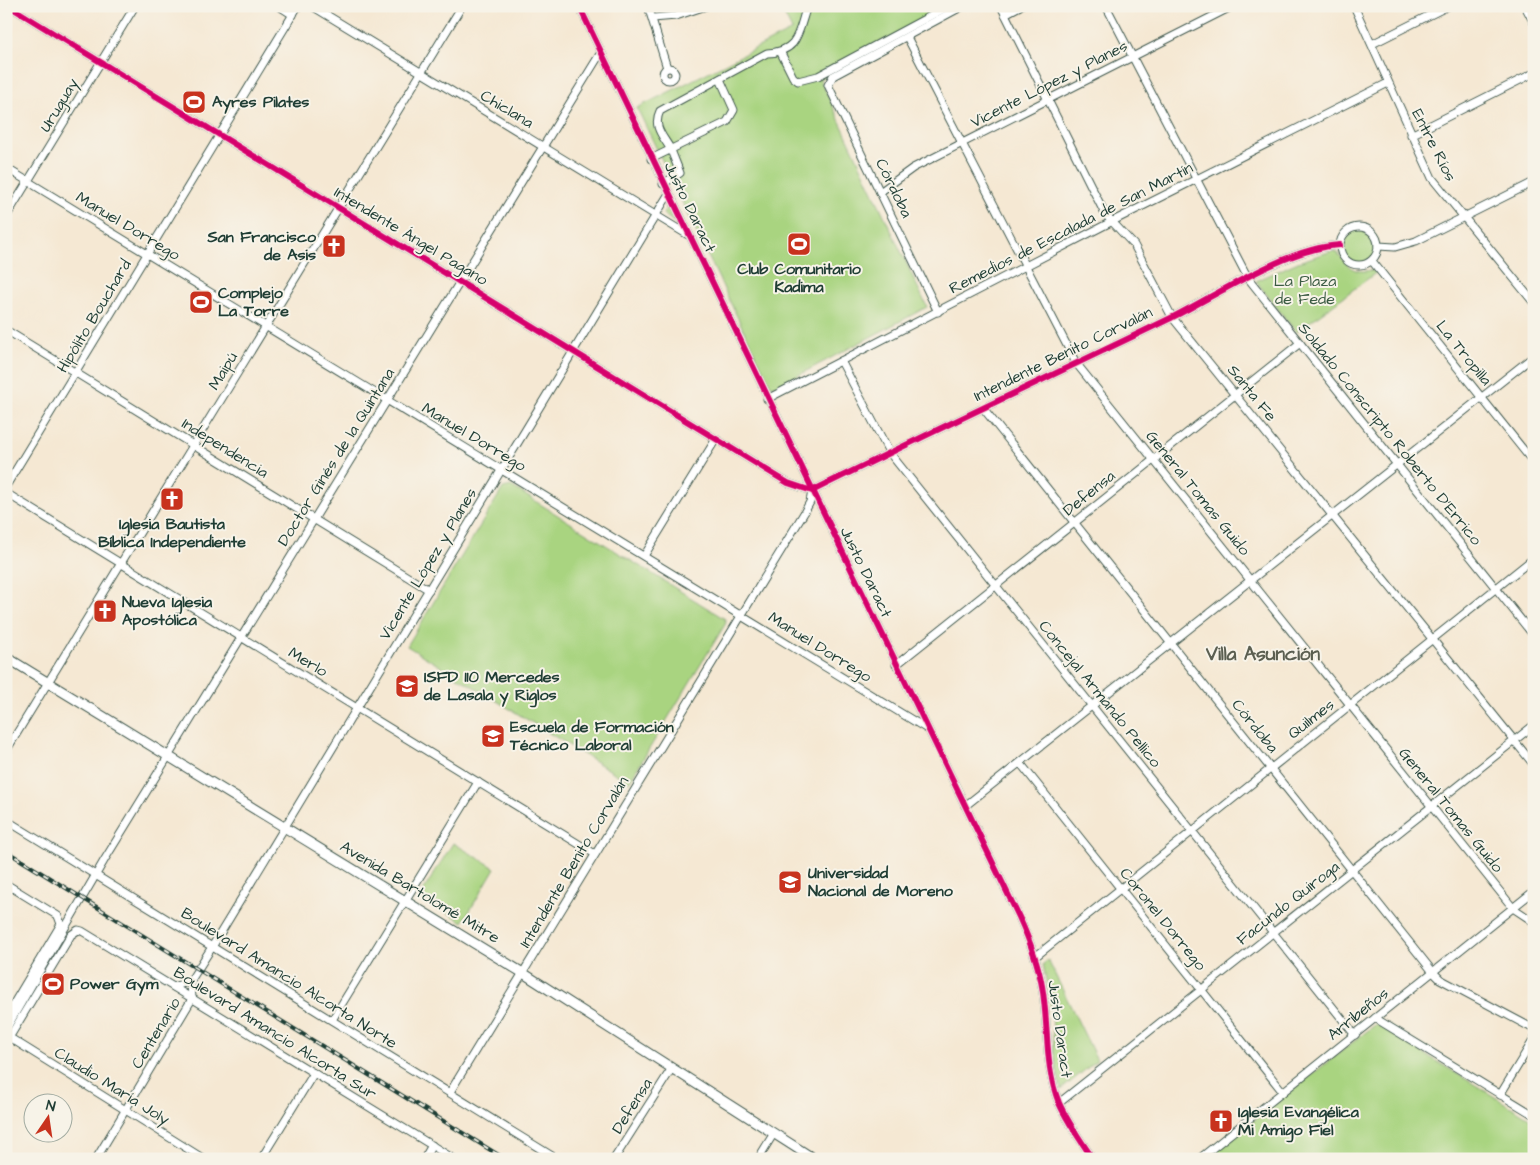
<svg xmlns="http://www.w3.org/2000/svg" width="1540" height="1165" font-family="'Architects Daughter',sans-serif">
  <rect width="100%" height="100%" fill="#f7f3e8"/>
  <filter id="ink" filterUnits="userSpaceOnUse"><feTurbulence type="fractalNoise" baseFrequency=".02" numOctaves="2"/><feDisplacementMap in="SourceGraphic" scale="10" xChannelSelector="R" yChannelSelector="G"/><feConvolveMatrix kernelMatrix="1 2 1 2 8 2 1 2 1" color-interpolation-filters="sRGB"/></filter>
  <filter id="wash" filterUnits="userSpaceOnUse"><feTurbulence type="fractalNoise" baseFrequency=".0096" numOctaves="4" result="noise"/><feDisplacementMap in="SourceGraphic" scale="20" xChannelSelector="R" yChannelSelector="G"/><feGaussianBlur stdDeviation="1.12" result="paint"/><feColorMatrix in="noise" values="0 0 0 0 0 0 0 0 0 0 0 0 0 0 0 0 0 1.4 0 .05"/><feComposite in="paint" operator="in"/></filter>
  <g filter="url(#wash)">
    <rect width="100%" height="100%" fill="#f5e8d3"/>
    <g fill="#a9d480" stroke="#64885a">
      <polygon points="780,6 956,6 820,79 927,307 778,386 770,385 637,108 792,30"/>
      <polygon points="669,203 679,224 678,225 663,214"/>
      <circle cx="1359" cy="246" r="19"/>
      <path d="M 1332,251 L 1336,251 C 1345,261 1349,272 1365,271 C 1370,270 1372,270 1377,272 L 1296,332 L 1256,281 L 1298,262 Z"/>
      <polygon points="511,486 725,619 726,623 629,782 407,646 503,488"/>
      <polygon points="453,843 495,868 463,922 420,896"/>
      <polygon points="1048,960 1097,1060 1061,1090 1054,1056 1052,1011 1043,964"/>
      <polygon points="1376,1024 1534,1121 1534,1148 1528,1159 1205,1159"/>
    </g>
  </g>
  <g filter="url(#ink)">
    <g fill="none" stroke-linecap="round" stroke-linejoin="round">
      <g stroke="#3f574c" stroke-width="9">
        <g id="minor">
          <path d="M 9,6 L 788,483 L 812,491 C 931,432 1051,376 1171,318 C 1219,294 1286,248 1340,245"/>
          <polyline points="279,6 293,15"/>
          <polyline points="312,6 688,235"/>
          <path d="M 579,6 L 1019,917 C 1029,939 1038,962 1042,986 C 1049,1024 1044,1066 1059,1103 C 1068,1123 1081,1141 1093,1159"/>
          <polyline points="648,6 667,68"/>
          <polyline points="1001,6 1105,214 1134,245 1172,317 1534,765"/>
          <polyline points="1106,6 1248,278 1534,636"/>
          <polyline points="1354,6 1432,178 1534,303"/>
          <polyline points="1525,6 1534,23"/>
          <polyline points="1005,14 1020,6"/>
          <polyline points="653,18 676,16 706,6"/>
          <polyline points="907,37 1076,363 1513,908 1534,922"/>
          <polyline points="1372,44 1448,6"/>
          <polyline points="781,53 793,77 798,81 818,76 949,6"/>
          <circle cx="669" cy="74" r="6"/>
          <polyline points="1411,135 1534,73"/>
          <polyline points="651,159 727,122 734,110 720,79"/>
          <polyline points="6,168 927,729"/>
          <path d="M 663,184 L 680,173 C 677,165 674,158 671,150 C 664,137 652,127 660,111 L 767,53 C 799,52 798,32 807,6"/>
          <polyline points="880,192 913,168 1233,6"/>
          <polyline points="6,217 135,6"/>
          <circle cx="1359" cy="246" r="19"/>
          <polyline points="1378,246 1395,247 1416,241 1534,182"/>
          <polyline points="1372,261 1534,463"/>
          <polyline points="938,312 828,85 833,76 963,6"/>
          <polyline points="6,330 429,590"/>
          <polyline points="841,361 889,452 1355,1035"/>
          <polyline points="767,399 1111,222 1388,83"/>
          <polyline points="983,408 1433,972 1440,979 1534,1029"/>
          <polyline points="6,486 298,6"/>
          <polyline points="6,493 595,854"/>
          <polyline points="644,556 716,439"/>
          <polyline points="896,665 1300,343"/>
          <polyline points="6,751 462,6"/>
          <polyline points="1021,764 1283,1092"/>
          <polyline points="965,806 1534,356"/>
          <polyline points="6,820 557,1159"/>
          <polyline points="6,884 58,916 61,924 14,1003 8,1020"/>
          <polyline points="1035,957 1534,558"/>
          <polyline points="191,980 192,999"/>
          <polyline points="174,987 191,980 212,947 668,195"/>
          <polyline points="1375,1018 1534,1115"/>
          <polyline points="332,1020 478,782"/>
          <polyline points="6,1029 105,859 600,54"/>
          <polyline points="7,1036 204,1159"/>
          <polyline points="9,1038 71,935 78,930 82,931 454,1159"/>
          <polyline points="450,1092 804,513 810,502 812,491"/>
          <polyline points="1500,1095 1534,1039"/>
          <polyline points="1059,1103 1534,725"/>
          <polyline points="96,1159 192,999"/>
          <polyline points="261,1159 314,1073"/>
          <polyline points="424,1159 432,1145"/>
          <polyline points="614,1159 672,1068"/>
          <polyline points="758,1159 774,1133"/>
          <polyline points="1199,1159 1534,891"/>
        </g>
      </g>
      <g stroke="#3f574c" stroke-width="11">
        <polyline id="major" points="6,657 523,973 814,1159"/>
      </g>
      <use href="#minor" stroke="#fff" stroke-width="7"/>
      <use href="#major" stroke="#fff" stroke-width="9"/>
      <g stroke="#1f3d34" stroke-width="4">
        <polyline id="rail" points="6,851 505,1159"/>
      </g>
      <use href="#rail" stroke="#f7f3e8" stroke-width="2" stroke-dasharray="5.5" stroke-linecap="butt"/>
      <g stroke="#f7f3e8" stroke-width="9">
        <g id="cycleway">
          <path d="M 9,6 L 788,483 L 812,491 C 931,432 1051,376 1171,318 C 1219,294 1286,248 1340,245"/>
          <path d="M 579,6 L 1019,917 C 1029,939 1038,962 1042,986 C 1049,1024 1044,1066 1059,1103 C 1068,1123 1081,1141 1093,1159"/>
        </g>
      </g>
      <use href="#cycleway" stroke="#d6006c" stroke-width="6"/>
    </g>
  </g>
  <defs>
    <g id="stadium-square" transform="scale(1.25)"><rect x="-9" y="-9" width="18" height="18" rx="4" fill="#c8321e" stroke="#f7f3e8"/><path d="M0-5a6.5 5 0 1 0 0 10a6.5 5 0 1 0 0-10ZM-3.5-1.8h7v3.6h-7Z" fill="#fff"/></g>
    <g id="church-square" transform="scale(1.25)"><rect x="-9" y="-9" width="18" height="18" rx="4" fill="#c8321e" stroke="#f7f3e8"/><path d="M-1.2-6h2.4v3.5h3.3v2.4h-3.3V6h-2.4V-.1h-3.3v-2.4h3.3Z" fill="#fff"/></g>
    <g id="university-square" transform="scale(1.25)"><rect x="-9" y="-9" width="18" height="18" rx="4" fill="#c8321e" stroke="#f7f3e8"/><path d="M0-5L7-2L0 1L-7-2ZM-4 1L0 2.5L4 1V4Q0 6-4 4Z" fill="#fff"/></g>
  </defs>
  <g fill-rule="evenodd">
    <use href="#stadium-square" x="194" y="102"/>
    <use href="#stadium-square" x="799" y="244"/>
    <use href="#church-square" x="334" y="246"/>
    <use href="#stadium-square" x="201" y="302"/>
    <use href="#church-square" x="172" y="499"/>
    <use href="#church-square" x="105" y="611"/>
    <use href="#university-square" x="407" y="686"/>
    <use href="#university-square" x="493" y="736"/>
    <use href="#university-square" x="790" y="882"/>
    <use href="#stadium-square" x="53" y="984"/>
    <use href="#church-square" x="1221" y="1121"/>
  </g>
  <g text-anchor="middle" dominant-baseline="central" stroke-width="4" stroke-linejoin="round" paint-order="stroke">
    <g font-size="16" fill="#1f3d34" stroke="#f7f3e8">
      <text transform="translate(1049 84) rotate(-27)">Vicente López y Planes</text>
      <text transform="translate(59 105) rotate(-59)">Uruguay</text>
      <text transform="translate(507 109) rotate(31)">Chiclana</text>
      <text transform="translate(1434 145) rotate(63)">Entre Ríos</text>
      <text transform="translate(894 188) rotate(64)">Córdoba</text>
      <text transform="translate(690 207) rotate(64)">Justo Daract</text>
      <text transform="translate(128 226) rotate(31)">Manuel Dorrego</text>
      <text transform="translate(1071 228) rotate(-27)">Remedios de Escalada de San Martín</text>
      <text transform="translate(411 236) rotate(31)">Intendente Ángel Pagano</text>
      <text transform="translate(94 316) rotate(-59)">Hipólito Bouchard</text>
      <text transform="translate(1464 353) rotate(51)">La Tropilla</text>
      <text transform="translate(1063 354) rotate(-26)">Intendente Benito Corvalán</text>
      <text transform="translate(223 371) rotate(-59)">Maipú</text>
      <text transform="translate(1252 393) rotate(51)">Santa Fe</text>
      <text transform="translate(1390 434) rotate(51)">Soldado Conscripto Roberto D'Errico</text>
      <text transform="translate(474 437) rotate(31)">Manuel Dorrego</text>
      <text transform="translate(225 448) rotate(32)">Independencia</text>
      <text transform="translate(336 457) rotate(-58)">Doctor Ginés de la Quintana</text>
      <text transform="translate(1089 493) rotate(-39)">Defensa</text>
      <text transform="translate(1198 493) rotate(51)">General Tomas Guido</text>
      <text transform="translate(428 564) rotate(-59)">Vicente López y Planes</text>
      <text transform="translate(866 572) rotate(64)">Justo Daract</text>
      <text transform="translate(820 647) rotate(32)">Manuel Dorrego</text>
      <text transform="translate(308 662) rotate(31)">Merlo</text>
      <text transform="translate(1100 694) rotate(51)">Concejal Armando Pellico</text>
      <text transform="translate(1311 719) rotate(-38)">Quilmes</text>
      <text transform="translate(1255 726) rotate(51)">Córdoba</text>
      <text transform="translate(1451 810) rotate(51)">General Tomas Guido</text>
      <text transform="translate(574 862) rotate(-59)">Intendente Benito Corvalán</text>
      <text transform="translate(420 892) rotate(31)">Avenida Bartolomé Mitre</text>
      <text transform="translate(1288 903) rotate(-38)">Facundo Quiroga</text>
      <text transform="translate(1163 919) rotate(51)">Coronel Dorrego</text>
      <text transform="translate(289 978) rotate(32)">Boulevard Amancio Alcorta Norte</text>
      <text transform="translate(1358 1014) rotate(-39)">Arribeños</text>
      <text transform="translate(1060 1029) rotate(82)">Justo Daract</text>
      <text transform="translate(156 1033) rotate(-59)">Centenario</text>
      <text transform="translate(275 1033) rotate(32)">Boulevard Amancio Alcorta Sur</text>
      <text transform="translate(112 1086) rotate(32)">Claudio María Joly</text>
      <text transform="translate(632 1106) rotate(-58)">Defensa</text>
    </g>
    <g font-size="16" font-weight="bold" fill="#1f3d34" stroke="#f7f3e8" text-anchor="start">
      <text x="212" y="102">Ayres Pilates</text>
      <text x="316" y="237" text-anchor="end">San Francisco<tspan x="316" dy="18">de Asis</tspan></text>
      <text x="799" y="269" text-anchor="middle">Club Comunitario<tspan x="799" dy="18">Kadima</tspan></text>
      <text x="218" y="293">Complejo<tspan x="218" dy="18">La Torre</tspan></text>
      <text x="172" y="524" text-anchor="middle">Iglesia Bautista<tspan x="172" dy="18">Bíblica Independiente</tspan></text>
      <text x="122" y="602">Nueva Iglesia<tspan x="122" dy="18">Apostólica</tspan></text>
      <text x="424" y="677">ISFD 110 Mercedes<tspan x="424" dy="18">de Lasala y Riglos</tspan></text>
      <text x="510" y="727">Escuela de Formación<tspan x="510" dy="18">Técnico Laboral</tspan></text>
      <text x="808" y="873">Universidad<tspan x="808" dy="18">Nacional de Moreno</tspan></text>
      <text x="70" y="984">Power Gym</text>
      <text x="1238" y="1112">Iglesia Evangélica<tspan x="1238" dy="18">Mi Amigo Fiel</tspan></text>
    </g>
    <g font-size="16" fill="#3b5b43" stroke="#f7f3e8">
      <text x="1305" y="281">La Plaza<tspan x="1305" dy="18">de Fede</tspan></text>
    </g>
    <g font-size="19" font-weight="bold" fill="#5b5f51" stroke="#f7f3e8">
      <text x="1263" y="654">Villa Asunción</text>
    </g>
  </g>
  <rect width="1540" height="1165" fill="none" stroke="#f7f3e8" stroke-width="25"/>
  <g transform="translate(48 1118) rotate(13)"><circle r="24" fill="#f7f3e8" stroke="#a1aaa0"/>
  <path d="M0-4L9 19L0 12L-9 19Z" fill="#c8321e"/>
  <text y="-8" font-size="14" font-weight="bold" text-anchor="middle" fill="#1f3d34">N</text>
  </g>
</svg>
